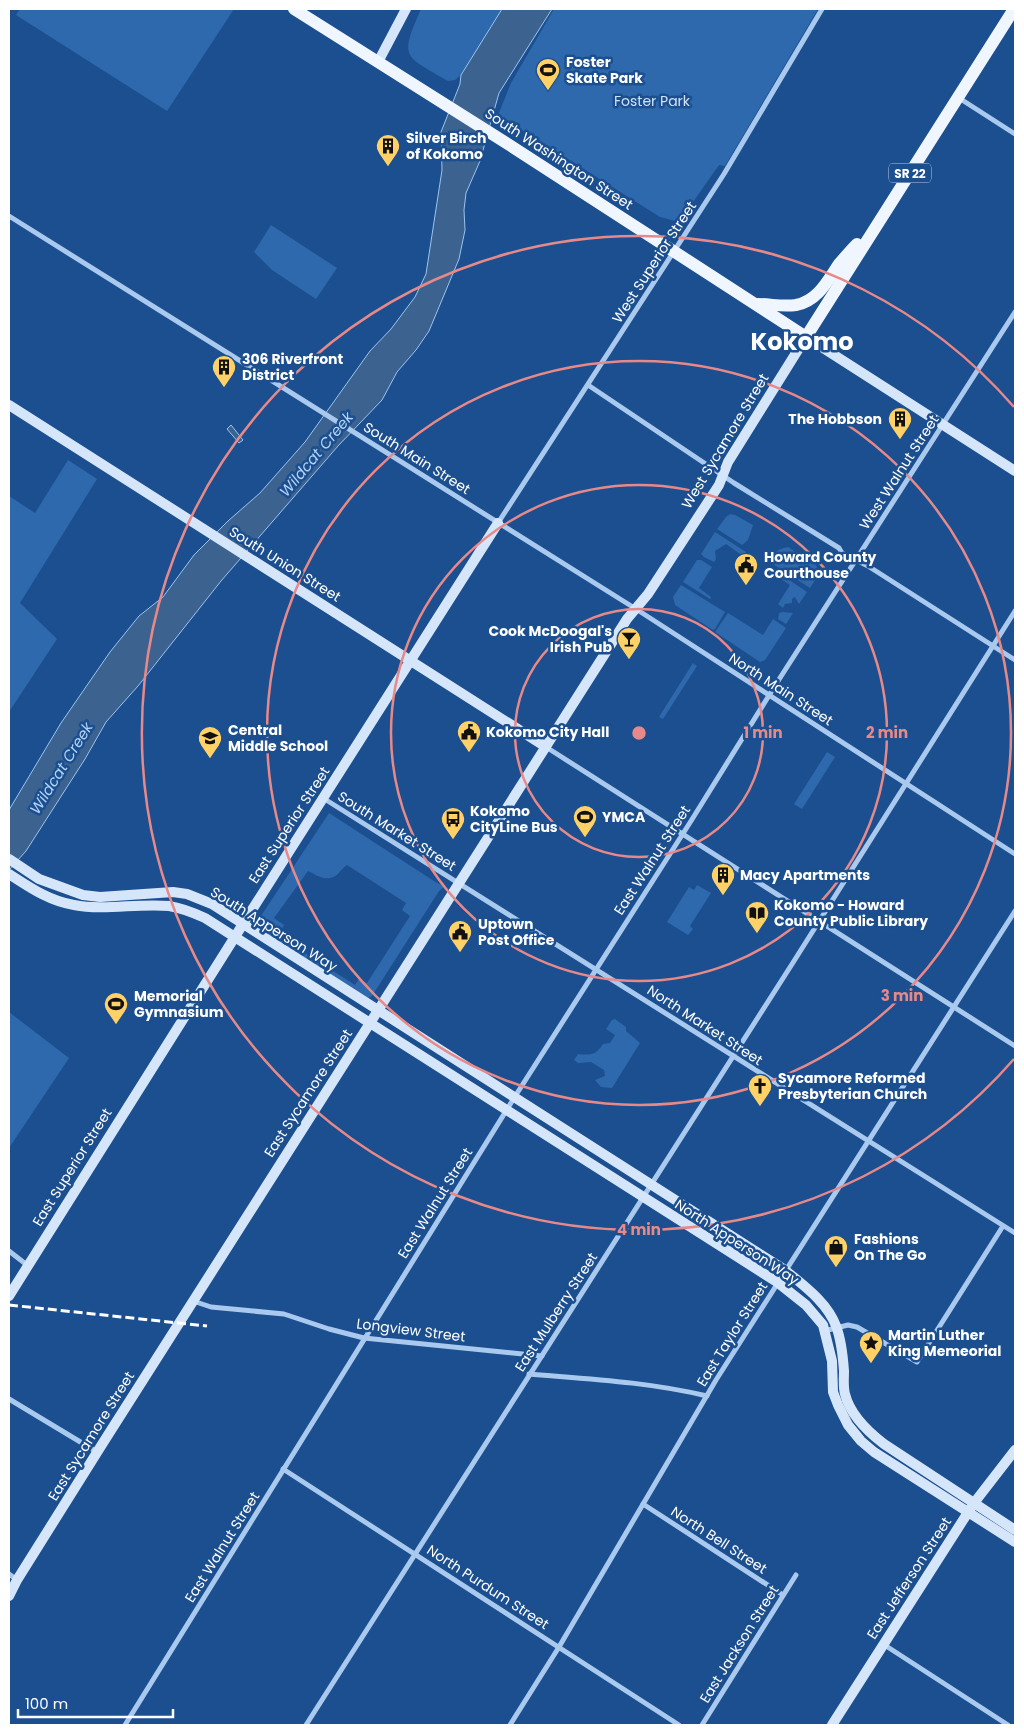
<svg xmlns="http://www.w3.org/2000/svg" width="1024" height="1734" font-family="Poppins,sans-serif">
  <rect width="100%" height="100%" fill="#1b4f8f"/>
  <g fill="#2e69ad" fill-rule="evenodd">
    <polygon points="20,9 234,9 167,111 16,15"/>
    <path d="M 421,9 L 502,9 L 461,75 L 455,80 L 448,81 C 404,55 399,59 421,9 Z"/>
    <polygon points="554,9 818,9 725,166 719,165 679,222 660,217 498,115 511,83"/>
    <polygon points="271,225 337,268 316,299 272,270 254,252"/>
    <polygon points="68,460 97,479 20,603 57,639 9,712 9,496 35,513"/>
    <polygon points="730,514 735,515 753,525 748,540 742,545 717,529 726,517"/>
    <polygon points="715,532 746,552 747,559 726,544 715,551 716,559 714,562 704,557 701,554"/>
    <path d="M 788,547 L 816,565 C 821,574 815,580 810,588 L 773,564 C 775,552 775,550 788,547 Z"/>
    <polygon points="697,560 701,560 712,567 699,588 711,597 710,599 683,582"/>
    <polygon points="773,569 807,592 799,604 795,597 792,599 792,603 785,604 783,608 778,604 790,585 771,572"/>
    <polygon points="681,585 725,612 715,629 713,630 675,605 673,597"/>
    <polygon points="783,612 793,613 786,624 778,619 779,613"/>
    <polygon points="728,613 763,635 773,619 786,628 765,660 760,662 715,632"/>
    <polygon points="693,663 697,666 663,719 659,717"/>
    <polygon points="827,752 835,757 802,809 794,804"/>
    <path d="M 329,813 L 437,883 L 445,886 L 439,891 L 372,996 L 367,999 L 255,925 ZM 347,865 L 406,903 L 402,910 L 410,916 L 367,983 L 359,979 L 355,985 L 278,936 L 284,925 L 274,918 L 308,871 C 318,876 328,883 338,874 C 341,870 343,868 347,865 Z"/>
    <polygon points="697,885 711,893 690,926 693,929 688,935 667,922 689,887 694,890"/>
    <polygon points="9,1012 69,1058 9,1148"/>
    <path d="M 615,1019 L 626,1027 L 626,1031 L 640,1043 L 612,1088 L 601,1087 L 595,1080 L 605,1076 L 604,1070 L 591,1062 L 578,1063 L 574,1060 L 578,1054 C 591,1055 595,1056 603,1044 L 610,1043 L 615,1035 L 606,1029 L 612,1020 Z"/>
  </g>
  <g fill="#3c6290" stroke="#9cc4f0">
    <polygon points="502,9 552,9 499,93 480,161 466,193 464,210 465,230 459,259 429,331 416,350 397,372 382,400 338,446 221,581 138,686 106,722 85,759 26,851 9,870 9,810 61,723 110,652 139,616 163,597 194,555 228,521 260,493 305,442 370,351 391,329 415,297 426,274 442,170 441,132 460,84 461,75"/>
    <polygon points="231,425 243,440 239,443 227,429"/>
  </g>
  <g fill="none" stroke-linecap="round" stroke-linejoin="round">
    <g stroke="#a9c9ee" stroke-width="5">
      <polyline points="959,98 1015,134"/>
      <polyline points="9,216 636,609 1015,854"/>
      <polyline points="588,385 734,483 839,548 842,553 868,566 1015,660"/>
      <polyline points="498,523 724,174 822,9"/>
      <polyline points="546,747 1015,1046"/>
      <polyline points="323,798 1015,1233"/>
      <polyline points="9,1251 27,1265"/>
      <polyline points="193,1301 211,1307 284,1314 329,1329 364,1338 542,1356"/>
      <polyline points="824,1331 848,1325 857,1327 917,1362 1003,1226"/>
      <path d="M 529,1374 C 589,1379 649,1382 707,1396"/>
      <polyline points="9,1399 97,1452"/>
      <polyline points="283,1469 679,1725"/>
      <polyline points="643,1504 783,1595"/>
      <polyline points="9,1574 17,1580"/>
      <polyline points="883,1644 1008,1725"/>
      <polyline points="125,1725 514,1098 691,821 778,681 1015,312"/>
      <polyline points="306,1725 794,961 1015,611"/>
      <polyline points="510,1725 559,1647 716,1380 1015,911"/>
      <polyline points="702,1725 796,1575"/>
    </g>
    <g stroke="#d6e6fa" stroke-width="10">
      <polyline points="378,62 406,9"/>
      <polyline points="9,405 546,747"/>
      <path d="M 9,859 L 39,879 L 83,895 L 100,897 L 173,892 L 187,894 L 212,904 L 785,1270 C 804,1286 827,1302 836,1326 C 841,1339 843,1357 844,1371 C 844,1378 843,1387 845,1394 C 850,1415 867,1431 884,1444 L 1015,1530"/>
      <path d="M 9,874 C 29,887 49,901 74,905 C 105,911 137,903 169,906 C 182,908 194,913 205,918 L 777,1282 L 806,1305 L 823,1325 L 832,1361 L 833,1392 L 838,1405 L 848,1425 L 861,1441 L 874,1452 L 1015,1542"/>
      <polyline points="9,1296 243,924 498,523"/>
      <path d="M 9,1596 L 17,1580 C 218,1258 424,939 627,619 L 648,594 L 719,485 L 728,462 L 806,337 L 1015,471"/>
      <polyline points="832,1725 974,1503 1015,1450"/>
    </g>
    <g stroke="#f0f6ff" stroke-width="12">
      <polyline points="294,9 511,146 806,337 1014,9"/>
      <path d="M 758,304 C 771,304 783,307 796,305 C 818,301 828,280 839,264 C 845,257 851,250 857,244"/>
    </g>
    <polyline stroke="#fff" stroke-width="3" stroke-dasharray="9 4" stroke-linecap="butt" points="9,1305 207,1326"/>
  </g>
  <g fill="none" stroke="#e88989" stroke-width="2.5">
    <circle cx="639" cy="733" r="124"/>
    <circle cx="639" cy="733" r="248"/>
    <circle cx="639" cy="733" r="372"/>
    <path d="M1014 1059A497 497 0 1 1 1014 407"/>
  </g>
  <defs>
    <g id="stadium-pin" transform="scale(1.25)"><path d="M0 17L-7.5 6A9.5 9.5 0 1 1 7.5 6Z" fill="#ffd166" stroke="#1b4f8f"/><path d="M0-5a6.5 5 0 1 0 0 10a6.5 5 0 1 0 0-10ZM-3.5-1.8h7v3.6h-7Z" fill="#111"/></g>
    <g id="building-pin" transform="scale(1.25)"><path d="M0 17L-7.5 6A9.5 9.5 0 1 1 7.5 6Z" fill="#ffd166" stroke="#1b4f8f"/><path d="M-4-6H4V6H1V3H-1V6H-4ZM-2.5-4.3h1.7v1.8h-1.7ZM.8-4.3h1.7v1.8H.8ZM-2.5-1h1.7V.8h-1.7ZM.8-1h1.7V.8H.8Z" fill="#111"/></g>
    <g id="civic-pin" transform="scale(1.25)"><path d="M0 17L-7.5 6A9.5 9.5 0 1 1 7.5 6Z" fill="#ffd166" stroke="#1b4f8f"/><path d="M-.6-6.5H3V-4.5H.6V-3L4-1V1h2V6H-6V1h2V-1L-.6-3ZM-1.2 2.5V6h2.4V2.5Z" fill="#111"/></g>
    <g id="bar-pin" transform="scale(1.25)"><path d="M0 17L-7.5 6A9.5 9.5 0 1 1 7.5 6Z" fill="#ffd166" stroke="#1b4f8f"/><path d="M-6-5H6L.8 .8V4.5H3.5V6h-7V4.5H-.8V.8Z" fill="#111"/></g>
    <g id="school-pin" transform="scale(1.25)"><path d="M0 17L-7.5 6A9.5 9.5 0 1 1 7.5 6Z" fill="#ffd166" stroke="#1b4f8f"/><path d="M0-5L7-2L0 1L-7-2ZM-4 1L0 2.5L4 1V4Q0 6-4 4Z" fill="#111"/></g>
    <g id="bus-pin" transform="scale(1.25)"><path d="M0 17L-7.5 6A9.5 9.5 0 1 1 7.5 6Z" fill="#ffd166" stroke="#1b4f8f"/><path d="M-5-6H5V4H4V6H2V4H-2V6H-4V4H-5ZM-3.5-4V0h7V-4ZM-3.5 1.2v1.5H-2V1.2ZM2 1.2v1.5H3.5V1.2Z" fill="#111"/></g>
    <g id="library-pin" transform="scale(1.25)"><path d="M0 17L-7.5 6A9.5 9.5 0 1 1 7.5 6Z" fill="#ffd166" stroke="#1b4f8f"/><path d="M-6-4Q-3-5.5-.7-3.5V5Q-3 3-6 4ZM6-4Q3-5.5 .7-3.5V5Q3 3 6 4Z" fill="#111"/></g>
    <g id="church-pin" transform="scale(1.25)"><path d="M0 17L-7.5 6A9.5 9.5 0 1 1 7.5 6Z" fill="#ffd166" stroke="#1b4f8f"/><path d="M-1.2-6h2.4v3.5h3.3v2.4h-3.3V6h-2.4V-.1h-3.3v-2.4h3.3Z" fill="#111"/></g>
    <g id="shop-pin" transform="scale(1.25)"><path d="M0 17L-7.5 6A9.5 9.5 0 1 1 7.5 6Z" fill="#ffd166" stroke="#1b4f8f"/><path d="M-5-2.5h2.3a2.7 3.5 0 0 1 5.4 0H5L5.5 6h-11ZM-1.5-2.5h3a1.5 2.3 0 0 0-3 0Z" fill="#111"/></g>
    <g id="sight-pin" transform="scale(1.25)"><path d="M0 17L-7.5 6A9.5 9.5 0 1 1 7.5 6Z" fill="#ffd166" stroke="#1b4f8f"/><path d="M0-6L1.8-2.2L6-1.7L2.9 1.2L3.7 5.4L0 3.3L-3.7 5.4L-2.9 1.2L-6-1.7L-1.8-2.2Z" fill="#111"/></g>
  </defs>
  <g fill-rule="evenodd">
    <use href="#stadium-pin" x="548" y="70"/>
    <use href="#building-pin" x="388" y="146"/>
    <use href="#building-pin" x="224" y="367"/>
    <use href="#building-pin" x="900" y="419"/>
    <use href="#civic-pin" x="746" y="565"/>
    <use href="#bar-pin" x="629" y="639"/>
    <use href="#civic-pin" x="469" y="732"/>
    <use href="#school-pin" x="210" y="738"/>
    <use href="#stadium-pin" x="585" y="817"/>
    <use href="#bus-pin" x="453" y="819"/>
    <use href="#building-pin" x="723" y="875"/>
    <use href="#library-pin" x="757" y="913"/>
    <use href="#civic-pin" x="460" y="932"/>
    <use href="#stadium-pin" x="116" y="1004"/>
    <use href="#church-pin" x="760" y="1086"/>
    <use href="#shop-pin" x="836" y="1247"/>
    <use href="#sight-pin" x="871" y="1343"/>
  </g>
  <g text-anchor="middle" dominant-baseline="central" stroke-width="5" stroke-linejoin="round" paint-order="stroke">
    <rect fill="#1b4f8f" stroke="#bbcadd" stroke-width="1" x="889" y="163.5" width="42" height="19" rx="4"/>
    <g font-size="12" font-weight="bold" fill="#fff">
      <text x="910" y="173">SR 22</text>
    </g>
    <g font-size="14" font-weight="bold" fill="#fff" stroke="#1b4f8f" text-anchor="start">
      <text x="566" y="62">Foster<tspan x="566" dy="16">Skate Park</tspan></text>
      <text x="406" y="138">Silver Birch<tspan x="406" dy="16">of Kokomo</tspan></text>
      <text x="242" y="359">306 Riverfront<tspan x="242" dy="16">District</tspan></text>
      <text x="882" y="419" text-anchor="end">The Hobbson</text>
      <text x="764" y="557">Howard County<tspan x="764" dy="16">Courthouse</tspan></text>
      <text x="612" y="631" text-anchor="end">Cook McDoogal's<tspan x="612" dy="16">Irish Pub</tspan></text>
      <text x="228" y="730">Central<tspan x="228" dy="16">Middle School</tspan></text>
      <text x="486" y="732">Kokomo City Hall</text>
      <text x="470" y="811">Kokomo<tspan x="470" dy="16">CityLine Bus</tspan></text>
      <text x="602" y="817">YMCA</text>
      <text x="740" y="875">Macy Apartments</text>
      <text x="774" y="905">Kokomo - Howard<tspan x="774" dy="16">County Public Library</tspan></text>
      <text x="478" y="924">Uptown<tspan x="478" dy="16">Post Office</tspan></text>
      <text x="134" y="996">Memorial<tspan x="134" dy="16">Gymnasium</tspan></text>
      <text x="778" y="1078">Sycamore Reformed<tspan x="778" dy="16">Presbyterian Church</tspan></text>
      <text x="854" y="1239">Fashions<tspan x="854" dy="16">On The Go</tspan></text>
      <text x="888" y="1335">Martin Luther<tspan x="888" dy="16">King Memeorial</tspan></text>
    </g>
    <g font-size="14" fill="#cfe3fa" stroke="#1b4f8f">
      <text x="652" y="101">Foster Park</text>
    </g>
    <g font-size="14" fill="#fff" stroke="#1b4f8f">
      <text transform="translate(559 159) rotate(33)">South Washington Street</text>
      <text transform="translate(654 262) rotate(-57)">West Superior Street</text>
      <text transform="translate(725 441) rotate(-59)">West Sycamore Street</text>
      <text transform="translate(417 458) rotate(32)">South Main Street</text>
      <text transform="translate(899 472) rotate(-57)">West Walnut Street</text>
      <text transform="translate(285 564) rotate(32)">South Union Street</text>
      <text transform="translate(781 689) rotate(33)">North Main Street</text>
      <text transform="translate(289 825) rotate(-57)">East Superior Street</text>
      <text transform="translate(397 831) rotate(32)">South Market Street</text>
      <text transform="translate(652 860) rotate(-57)">East Walnut Street</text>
      <text transform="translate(274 929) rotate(32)">South Apperson Way</text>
      <text transform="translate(705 1025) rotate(33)">North Market Street</text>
      <text transform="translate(308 1093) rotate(-57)">East Sycamore Street</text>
      <text transform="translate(72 1167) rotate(-58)">East Superior Street</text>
      <text transform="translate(435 1203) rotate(-58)">East Walnut Street</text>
      <text transform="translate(737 1242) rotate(33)">North Apperson Way</text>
      <text transform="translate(556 1312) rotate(-57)">East Mulberry Street</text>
      <text transform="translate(411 1330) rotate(7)">Longview Street</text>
      <text transform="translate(732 1334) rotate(-58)">East Taylor Street</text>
      <text transform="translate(91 1436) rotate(-58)">East Sycamore Street</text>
      <text transform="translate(719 1540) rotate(33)">North Bell Street</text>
      <text transform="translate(222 1547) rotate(-58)">East Walnut Street</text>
      <text transform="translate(909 1578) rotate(-57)">East Jefferson Street</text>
      <text transform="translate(488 1587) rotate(33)">North Purdum Street</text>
      <text transform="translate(739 1644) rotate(-58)">East Jackson Street</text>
    </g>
    <g font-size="15" font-style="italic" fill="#b5d3f5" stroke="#1b4f8f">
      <text transform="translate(316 454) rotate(-50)">Wildcat Creek</text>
      <text transform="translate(61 768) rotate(-58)">Wildcat Creek</text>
    </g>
    <g font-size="24" font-weight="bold" fill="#fff" stroke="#1b4f8f">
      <text x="802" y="341">Kokomo</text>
    </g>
  </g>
  <circle cx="639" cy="733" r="8" fill="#e88989" stroke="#1b4f8f" stroke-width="2.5"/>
  <g font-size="15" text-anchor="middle" font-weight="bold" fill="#e88989" stroke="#1b4f8f" stroke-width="5" stroke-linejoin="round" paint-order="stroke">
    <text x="763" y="738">1 min</text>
    <text x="887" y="738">2 min</text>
    <text x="902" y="1001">3 min</text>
    <text x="639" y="1235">4 min</text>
  </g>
  <rect width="1024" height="1734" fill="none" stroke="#ffffff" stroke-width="20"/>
  <path d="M18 1709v8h155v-8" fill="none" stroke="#ffffff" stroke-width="2.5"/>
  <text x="25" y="1709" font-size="15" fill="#ffffff" stroke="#1b4f8f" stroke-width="4" paint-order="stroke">100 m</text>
</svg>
